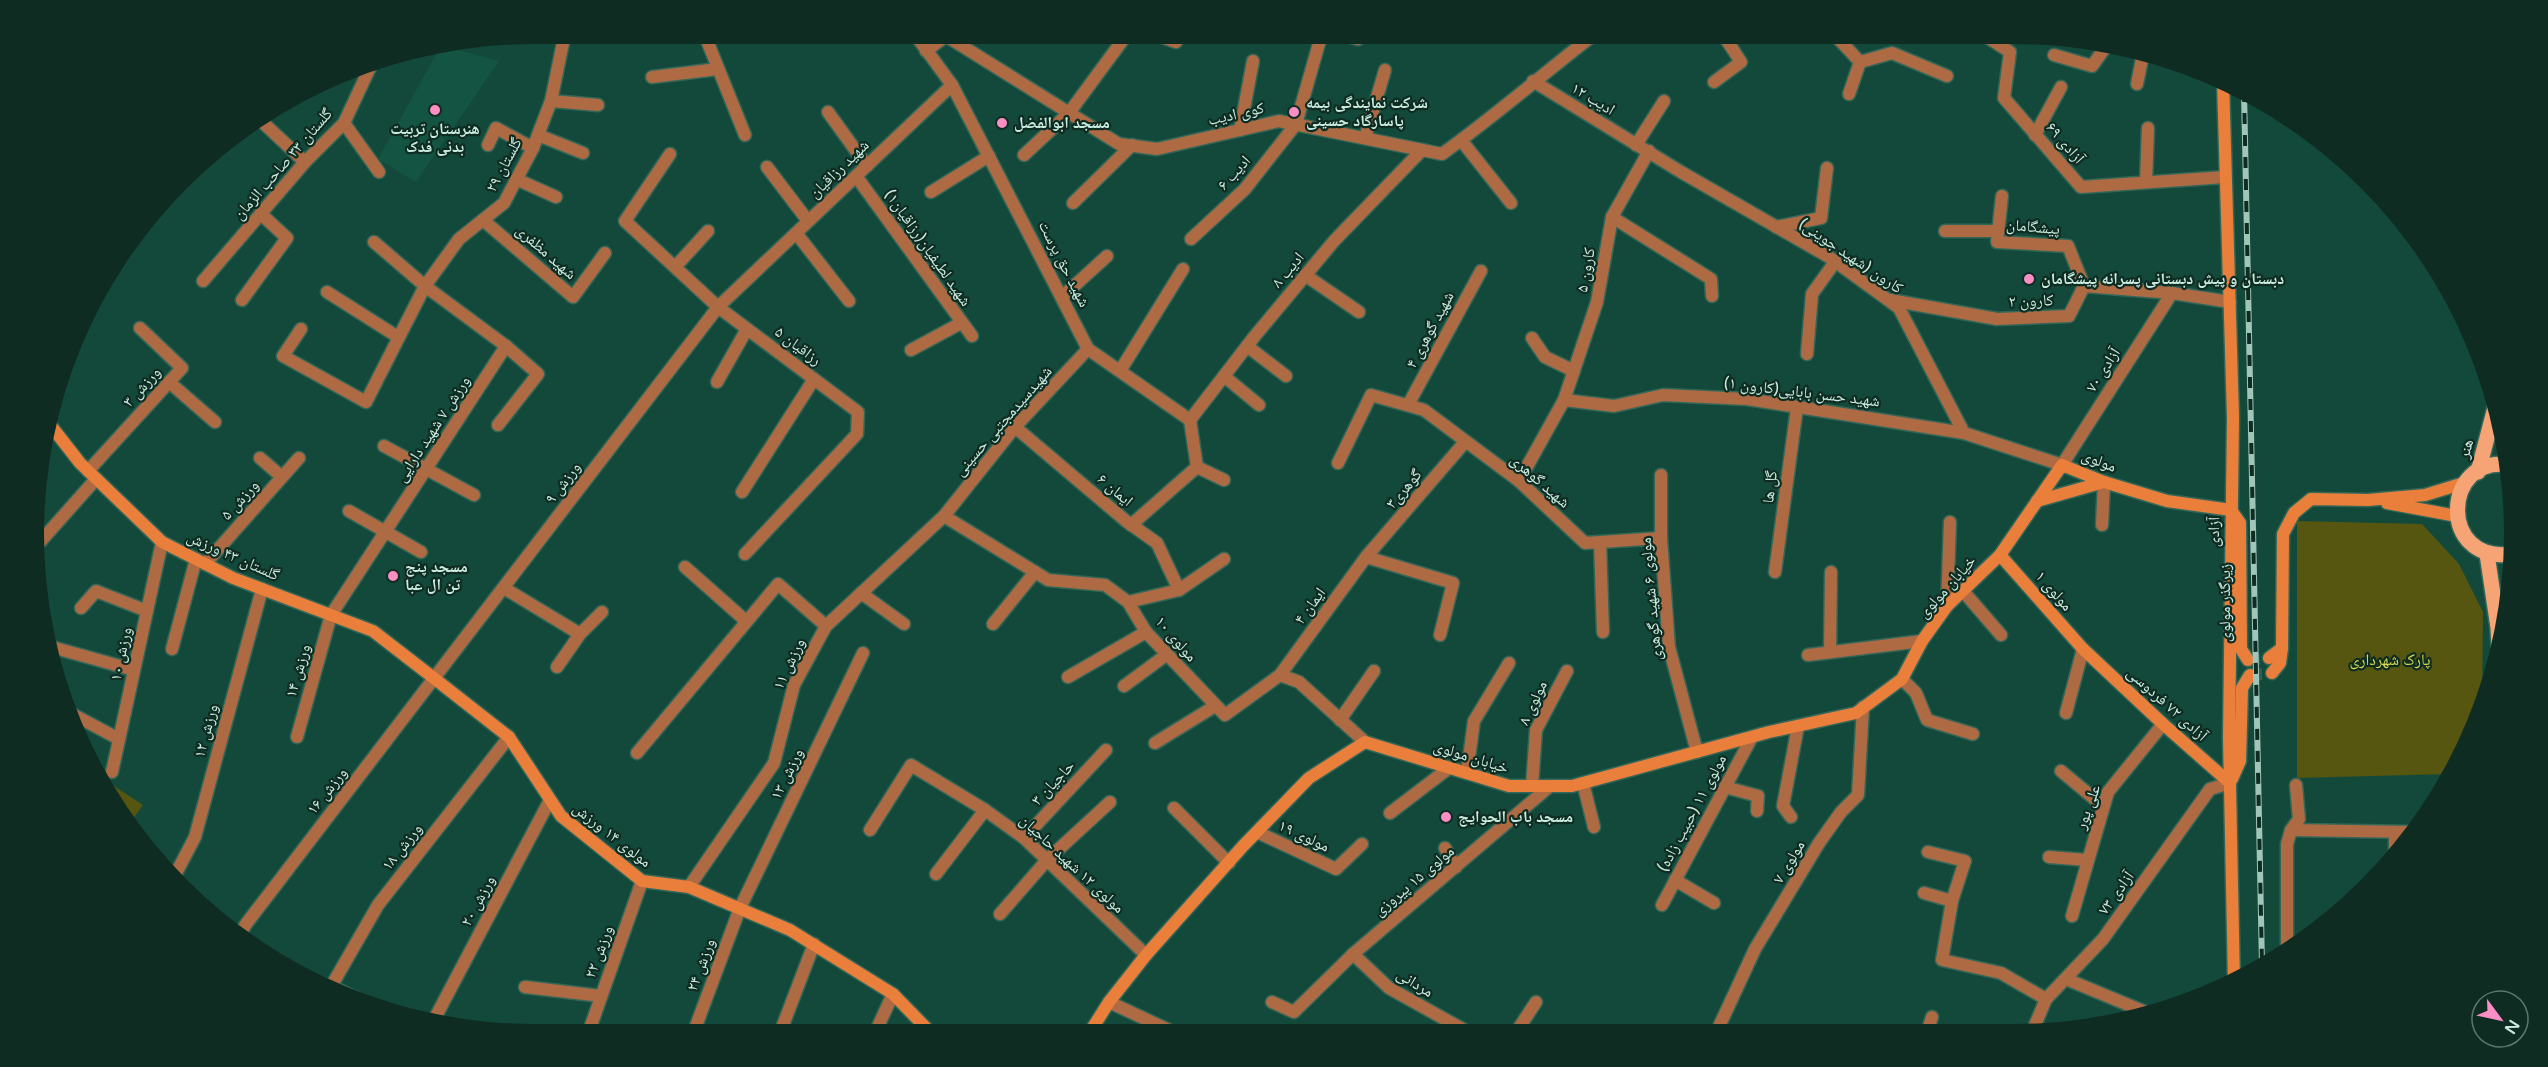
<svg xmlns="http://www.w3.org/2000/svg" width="2548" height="1067" font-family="'Varela Round','Noto Naskh Arabic',sans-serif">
  <rect width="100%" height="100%" fill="#13493a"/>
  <polygon fill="#135442" points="448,47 499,61 416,182 378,159 439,49"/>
  <g fill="#565611">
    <polygon points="2297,521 2422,524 2459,564 2483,612 2482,707 2449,774 2297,778"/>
    <polygon points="97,775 143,805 129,824 100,784"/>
  </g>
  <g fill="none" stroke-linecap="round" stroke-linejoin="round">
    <g stroke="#2e6153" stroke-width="12" stroke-dasharray="12 6" stroke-linecap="butt">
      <polyline points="2248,660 2269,658"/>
      <polyline points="2250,675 2272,673"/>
    </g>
    <g stroke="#346658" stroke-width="15">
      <g id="street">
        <polyline points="704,33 745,135"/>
        <polyline points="914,33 952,85 1088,349 1190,420"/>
        <path d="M 945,33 L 946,36 L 1119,144 L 1157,149 L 1279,121 L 1442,154 C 1495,116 1544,73 1596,33"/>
        <polyline points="1151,33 1176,42"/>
        <polyline points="1339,33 1358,39"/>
        <polyline points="1833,33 1860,62 1849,94"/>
        <polyline points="1984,35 2010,52 2004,98 2081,187 2225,177"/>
        <polyline points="926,51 946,36"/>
        <polyline points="2054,55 2092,66 2105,48"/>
        <polyline points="1860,62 1892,53 1947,76"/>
        <polyline points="652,77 718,69"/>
        <polyline points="1533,81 1681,172 1829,257 1899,308 1964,433 2062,465 2172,293"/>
        <polyline points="1714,82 1741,62 1722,33"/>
        <polyline points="2137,84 2143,54"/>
        <polyline points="551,101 598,105"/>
        <polyline points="828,112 867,166"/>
        <polyline points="258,118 305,162"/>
        <polyline points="344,123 379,172"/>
        <polyline points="1240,130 1253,61"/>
        <polyline points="538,135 583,153"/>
        <polyline points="2035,135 2061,87"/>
        <polyline points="1365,138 1385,70"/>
        <polyline points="1461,140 1511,203"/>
        <polyline points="488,145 496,128 533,148"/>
        <polyline points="1636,145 1664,101"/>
        <polyline points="670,154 625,221 718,307 858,412 857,434 745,554"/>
        <polyline points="1024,155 1069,113 1128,33"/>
        <polyline points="767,167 808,221"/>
        <polyline points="856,176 972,336"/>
        <polyline points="516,179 556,197"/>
        <polyline points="2146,182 2148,128"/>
        <polyline points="931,192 989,156"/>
        <polyline points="2002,196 1997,242 2068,246 2084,286"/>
        <polyline points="1073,203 1132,145"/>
        <polyline points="1612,217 1711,279 1712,296"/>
        <polyline points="483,220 573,297 605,253"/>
        <polyline points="1776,227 1821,218 1827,168"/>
        <polyline points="1945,231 1999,231"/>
        <polyline points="796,233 849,301"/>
        <polyline points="1191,239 1245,189 1296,124 1322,33"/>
        <polyline points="676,266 708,231"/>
        <polyline points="1305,275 1359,312"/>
        <polyline points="203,281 305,162 344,123 374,59"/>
        <polyline points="327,292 398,337"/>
        <polyline points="1062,297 1107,256"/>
        <polyline points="242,300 287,238 261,214"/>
        <polyline points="1890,300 1997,319 2069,316 2084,286 2172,293 2230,302"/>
        <polyline points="301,329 283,356 366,402 425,286 459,239 504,203 533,148 551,101 565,33"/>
        <polyline points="1532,338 1545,357 1574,371"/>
        <polyline points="1247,346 1286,376"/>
        <polyline points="911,350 961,323"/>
        <polyline points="1807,354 1812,294 1835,262"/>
        <polyline points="1120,371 1183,269"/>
        <polyline points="1224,376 1259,405"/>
        <polyline points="169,382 215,422"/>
        <polyline points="717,382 747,329"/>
        <polyline points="1564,400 1614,406 1663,395 1747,399 1964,433"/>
        <polyline points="1408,405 1481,271"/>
        <polyline points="1190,420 1254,337 1334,241 1422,150"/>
        <polyline points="498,425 538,374 506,346"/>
        <polyline points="1015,427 1126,521 1157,543 1179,590 1128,602"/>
        <polyline points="384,446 474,495"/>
        <polyline points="260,458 282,477"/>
        <polyline points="1338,463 1371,395 1424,410 1519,481 1585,543 1661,538"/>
        <polyline points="1197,467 1224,480"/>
        <polyline points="88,471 182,368 140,328"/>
        <polyline points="1661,475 1661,538 1669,647 1697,752"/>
        <polyline points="1519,481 1564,400 1597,302 1612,217 1649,151"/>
        <polyline points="742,492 814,379"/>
        <polyline points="349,511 421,552"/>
        <polyline points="944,516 1048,580 1105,585 1128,602 1146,632 1225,715 1280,675 1299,682 1365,742"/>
        <polyline points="1131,525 1197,467 1190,420"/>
        <polyline points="2102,525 2104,482"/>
        <polyline points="40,542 96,479"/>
        <polyline points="1600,542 1603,632"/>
        <polyline points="1366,557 1453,583 1440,635"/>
        <polyline points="205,564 299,458"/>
        <polyline points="685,567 746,621"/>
        <polyline points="1775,572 1797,407"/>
        <polyline points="504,588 580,634"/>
        <polyline points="1179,590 1224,559"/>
        <polyline points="1963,591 2001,635"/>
        <polyline points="861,593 904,624"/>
        <polyline points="1947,606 1950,522"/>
        <polyline points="81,608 96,591 147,611"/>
        <polyline points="993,624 1035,572"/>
        <polyline points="48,646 134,670"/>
        <polyline points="172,649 196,559"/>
        <polyline points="1830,652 1831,572"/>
        <polyline points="1808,655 1922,641"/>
        <polyline points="557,667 580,634 602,612"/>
        <polyline points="1280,675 1366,557 1465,442"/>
        <polyline points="1068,677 1146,632"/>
        <polyline points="1902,679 1916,693 1927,720 1973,734"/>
        <polyline points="1124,686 1166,655"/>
        <polyline points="2066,713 2083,649"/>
        <polyline points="74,715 119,739"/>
        <polyline points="1340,720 1374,671"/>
        <polyline points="297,737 331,615 506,346 425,286 374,242"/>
        <polyline points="1155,743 1215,706"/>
        <polyline points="637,753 778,584 826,626"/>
        <polyline points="2061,771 2103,806"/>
        <polyline points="112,772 162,542"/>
        <polyline points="1467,773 1474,721 1509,663"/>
        <polyline points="1583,783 1594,827"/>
        <polyline points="1532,786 1536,730 1567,671"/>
        <polyline points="1725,787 1758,796 1757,811"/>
        <polyline points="1174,808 1229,863"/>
        <polyline points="1390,813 1449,768"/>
        <polyline points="1791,817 1783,806 1798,726"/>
        <polyline points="870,830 911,765 985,810 1024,838 1146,955"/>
        <polyline points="2291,830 2412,832"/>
        <polyline points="1257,832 1336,869 1362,844"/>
        <polyline points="2395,832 2395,852"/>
        <polyline points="1024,838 1106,750"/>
        <polyline points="1445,848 1456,867"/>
        <polyline points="1928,852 1965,861 1952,901 1942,960 2001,973 2046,999"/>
        <polyline points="2049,857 2087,860"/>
        <polyline points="936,874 985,810"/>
        <polyline points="173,879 195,837 262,589"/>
        <polyline points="1675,880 1714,903"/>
        <polyline points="689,887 774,763 794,685 826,626 944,516 1015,427 1088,349"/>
        <polyline points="1924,893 1952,901"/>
        <polyline points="1662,905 1752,737"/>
        <polyline points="1000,914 1047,860 1110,802"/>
        <polyline points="2072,916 2108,792 2163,724"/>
        <polyline points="239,936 246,924 718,307 952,85"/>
        <polyline points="2287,948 2287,844 2291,830 2299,819 2296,785"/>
        <polyline points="1353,954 1389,988 1466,1031"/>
        <polyline points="2066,979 2143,1011"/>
        <polyline points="332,985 378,905 509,737"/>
        <polyline points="525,987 601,996"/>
        <polyline points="339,990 377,1008"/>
        <polyline points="1109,1002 1173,1032"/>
        <polyline points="1272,1002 1294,1012 1353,954 1550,786"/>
        <polyline points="435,1018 550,800"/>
        <polyline points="1928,1030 1932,1017"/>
        <polyline points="2033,1030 2046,999 2103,939 2210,789 2230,783"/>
        <polyline points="1517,1031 1536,1002"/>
        <polyline points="1717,1031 1755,949 1819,843 1841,812 1858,795 1863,707"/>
        <polyline points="780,1033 814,944"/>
        <polyline points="875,1033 893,994"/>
        <polyline points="588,1034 642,881"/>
        <polyline points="693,1034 740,908 863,653"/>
      </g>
    </g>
    <g stroke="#346658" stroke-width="15">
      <g id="secondary">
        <polyline points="2223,81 2233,417 2229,738 2234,983"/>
        <polyline points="48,422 80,463 162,542 233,578 373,631 435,679 509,737 561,816 642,881 689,887 790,930 893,994 931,1033"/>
        <polyline points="2037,501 2104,482"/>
        <polyline points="2387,503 2457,516"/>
        <polyline points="2231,510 2240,523 2241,649 2248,660"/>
        <polyline points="2000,555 2083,649 2163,724 2230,783"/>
        <polyline points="2269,658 2282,648"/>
        <polyline points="2272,673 2280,663 2282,648 2283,534 2294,513 2311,499 2368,500 2425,495 2464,483"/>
        <polyline points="2232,779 2240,761 2242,688 2250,675"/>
        <polyline points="1090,1032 1109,1002 1146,955 1243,846 1309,778 1365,742 1509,786 1572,786 1769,732 1856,713 1902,679 1922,641 1947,606 2000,555 2062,465 2104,482 2167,501 2231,510"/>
      </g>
    </g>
    <g stroke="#346658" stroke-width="18">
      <g id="primary">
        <path d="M 2508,465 C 2443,455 2437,564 2512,554"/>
        <polyline points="2478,472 2497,400"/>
        <polyline points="2487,554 2498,628 2499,648"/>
      </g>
    </g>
    <use href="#street" stroke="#ad6a43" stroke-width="12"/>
    <use href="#secondary" stroke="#ea7f3b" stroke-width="12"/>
    <use href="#primary" stroke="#f6a375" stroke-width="15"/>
    <g stroke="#a0c6b9" stroke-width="6">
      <polyline id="rail" points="2244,91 2262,965"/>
    </g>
    <use href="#rail" stroke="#0f2c23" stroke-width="4" stroke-dasharray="11" stroke-linecap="butt"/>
  </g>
  <g fill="#fb8fc4" stroke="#0f2c23" stroke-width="2">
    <circle cx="435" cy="110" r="6"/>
    <circle cx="1294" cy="112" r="6"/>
    <circle cx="1002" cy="123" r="6"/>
    <circle cx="2029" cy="279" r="6"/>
    <circle cx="393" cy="576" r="6"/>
    <circle cx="1446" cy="817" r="6"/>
  </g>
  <g text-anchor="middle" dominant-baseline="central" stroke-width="4.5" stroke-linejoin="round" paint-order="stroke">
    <g font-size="16" fill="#caecdf" stroke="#0f2c23">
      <text transform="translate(1593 99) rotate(31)">ادیب ۱۲</text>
      <text transform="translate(1236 114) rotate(-13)">کوی ادیب</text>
      <text transform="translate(2065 143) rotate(49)">آزادی ۶۹</text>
      <text transform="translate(283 164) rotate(-49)">گلستان ۳۳ صاحب الزمان</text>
      <text transform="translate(504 165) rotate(-62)">گلستان ۲۹</text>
      <text transform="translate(839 169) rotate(-44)">شهید رزاقیان</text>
      <text transform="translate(1234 173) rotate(-48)">ادیب ۶</text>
      <text transform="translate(2033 227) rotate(5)">پیشگامان</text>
      <text transform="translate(928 248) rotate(55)">شهید لطیفیان(رزاقیان۱)</text>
      <text transform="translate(546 252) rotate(41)">شهید مظفری</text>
      <text transform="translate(1851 256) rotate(34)">کارون (شهید جوینی)</text>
      <text transform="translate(1064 264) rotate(63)">شهید حق پرست</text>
      <text transform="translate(1288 270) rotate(-50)">ادیب ۸</text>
      <text transform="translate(1586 270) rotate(-80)">کارون ۵</text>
      <text transform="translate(2031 301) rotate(-2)">کارون ۲</text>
      <text transform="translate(1430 330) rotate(-62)">شهید گوهری ۴</text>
      <text transform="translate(798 346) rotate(37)">رزاقیان ۵</text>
      <text transform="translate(2103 370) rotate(-57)">آزادی ۷۰</text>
      <text transform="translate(142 387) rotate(-48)">ورزش ۳</text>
      <text transform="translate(1802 392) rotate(7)">شهید حسن بابایی(کارون ۱)</text>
      <text transform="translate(1003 421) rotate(-49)">شهیدسیدمجتبی حسینی</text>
      <text transform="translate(433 429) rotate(-57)">ورزش ۷ شهید دارایی</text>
      <text transform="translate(2466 449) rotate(-75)">هنر</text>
      <text transform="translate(2099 461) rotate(21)">مولوی</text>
      <text transform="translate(1540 481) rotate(41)">شهید گوهری</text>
      <text transform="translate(563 483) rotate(-53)">ورزش ۹</text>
      <text transform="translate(1770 487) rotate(-83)">گل ها</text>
      <text transform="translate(1404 489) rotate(-50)">گوهری۳</text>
      <text transform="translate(1115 490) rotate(40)">ایمان ۶</text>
      <text transform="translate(240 500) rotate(-48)">ورزش ۵</text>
      <text transform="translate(2214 532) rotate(-89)">آزادی</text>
      <text transform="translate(233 556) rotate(24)">گلستان ۴۳ ورزش</text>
      <text transform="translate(1947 587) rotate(-48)">خیابان مولوی</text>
      <text transform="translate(2054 591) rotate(49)">مولوی ۱</text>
      <text transform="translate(1651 599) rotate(-95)">مولوی ۶ شهید گوهری</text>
      <text transform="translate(2225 603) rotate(-90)">زیرگذر مولوی</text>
      <text transform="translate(1310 606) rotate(-54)">ایمان ۴</text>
      <text transform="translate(1176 639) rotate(49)">مولوی ۱۰</text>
      <text transform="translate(121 654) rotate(-78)">ورزش ۱۰</text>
      <text transform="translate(789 664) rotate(-65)">ورزش ۱۱</text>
      <text transform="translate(298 671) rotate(-74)">ورزش ۱۴</text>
      <text transform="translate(1533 703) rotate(-65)">مولوی ۸</text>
      <text transform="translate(2167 704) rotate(42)">آزادی ۷۲ فردوسی</text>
      <text transform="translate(206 731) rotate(-75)">ورزش ۱۲</text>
      <text transform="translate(1471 757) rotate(17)">خیابان مولوی</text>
      <text transform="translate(787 774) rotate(-64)">ورزش ۱۳</text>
      <text transform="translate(1053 783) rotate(-47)">حاجیان ۳</text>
      <text transform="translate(327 791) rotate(-52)">ورزش ۱۶</text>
      <text transform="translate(2088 807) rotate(-70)">علی پور</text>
      <text transform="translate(1692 813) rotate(-62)">مولوی ۱۱ (حبیب زاده)</text>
      <text transform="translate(612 835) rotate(38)">مولوی ۱۴ ورزش</text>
      <text transform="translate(1304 836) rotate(25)">مولوی ۱۹</text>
      <text transform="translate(402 847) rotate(-52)">ورزش ۱۸</text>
      <text transform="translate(1789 862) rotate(-59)">مولوی ۷</text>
      <text transform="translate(1072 864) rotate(43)">مولوی ۱۲ شهید حاجیان</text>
      <text transform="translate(1414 881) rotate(-40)">مولوی ۱۵ پیروزی</text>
      <text transform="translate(2116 893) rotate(-54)">آزادی ۷۳</text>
      <text transform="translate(478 901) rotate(-62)">ورزش ۲۰</text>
      <text transform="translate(599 952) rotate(-70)">ورزش ۲۲</text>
      <text transform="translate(701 965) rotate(-70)">ورزش ۲۴</text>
      <text transform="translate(1415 983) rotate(32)">مردانی</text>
    </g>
    <g font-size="16" font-weight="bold" fill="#caecdf" stroke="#0f2c23" text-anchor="start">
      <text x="1306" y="103">شرکت نمایندگی بیمه<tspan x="1306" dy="18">پاسارگاد حسینی</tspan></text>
      <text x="1014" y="123">مسجد ابوالفضل</text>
      <text x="435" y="129" text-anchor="middle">هنرستان تربیت<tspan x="435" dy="18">بدنی فدک</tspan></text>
      <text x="2041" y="279">دبستان و پیش دبستانی پسرانه پیشگامان</text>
      <text x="405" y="567">مسجد پنج<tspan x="405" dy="18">تن ال عبا</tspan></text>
      <text x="1458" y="817">مسجد باب الحوایج</text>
    </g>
    <g font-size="16" fill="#d9db50" stroke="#0f2c23">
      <text x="2390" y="660">پارک شهرداری</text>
    </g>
  </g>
  <path d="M0 0H2548V1067H0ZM534 44H2014A490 490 0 0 1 2504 534V534A490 490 0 0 1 2014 1024H534A490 490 0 0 1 44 534V534A490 490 0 0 1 534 44Z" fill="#0f2c23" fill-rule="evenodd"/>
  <g transform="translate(2500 1019) rotate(123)"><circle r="28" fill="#0f2c23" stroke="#5a796e" stroke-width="1.5"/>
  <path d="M0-4.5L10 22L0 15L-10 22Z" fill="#fb8fc4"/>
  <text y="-9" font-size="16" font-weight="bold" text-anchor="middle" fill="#caecdf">N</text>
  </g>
</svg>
